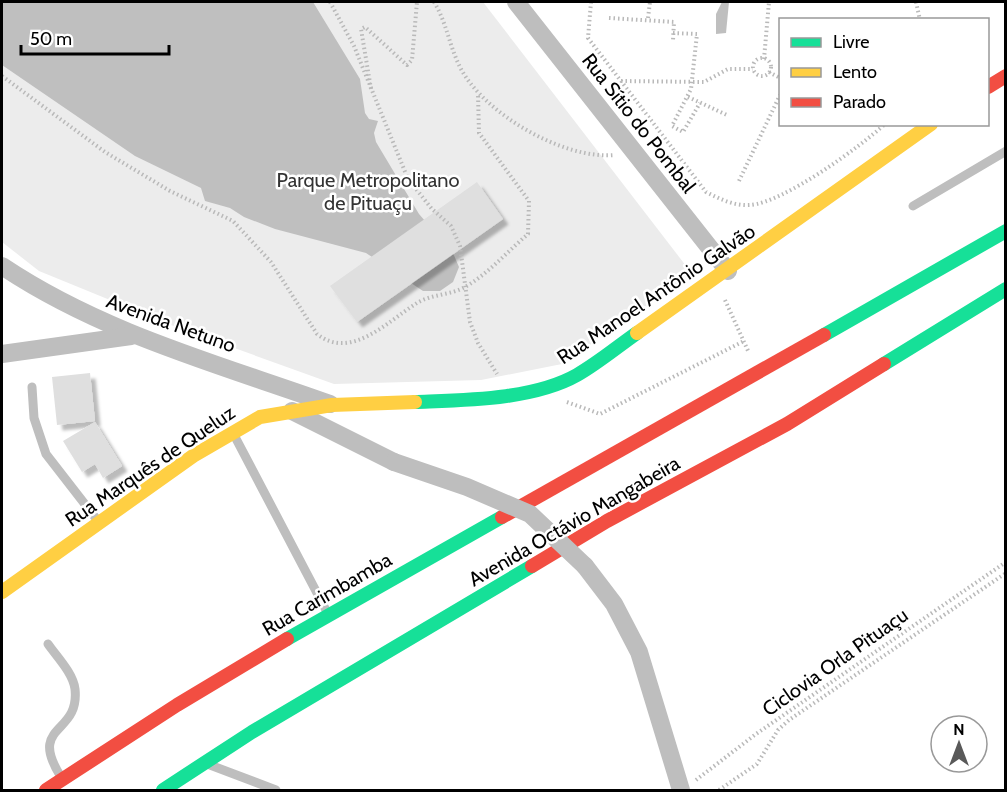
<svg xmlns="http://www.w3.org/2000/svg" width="1007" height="792" font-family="Cabin,sans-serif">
  <defs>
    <filter id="shadow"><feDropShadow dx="5.5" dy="5.5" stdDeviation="1.5" flood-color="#0004"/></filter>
  </defs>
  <rect width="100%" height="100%" fill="#fff"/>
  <polygon fill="#ececec" points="2,2 483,2 693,275 562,364 481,380 334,384 176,327 39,271 2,242"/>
  <g fill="#bfbfbf">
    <polygon points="2,2 313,2 360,79 365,113 369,119 378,121 374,133 376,142 419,214 453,253 459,267 453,282 440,291 423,291 366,253 275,229 244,217 230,208 205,201 201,188 135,156 2,65"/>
    <polygon points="722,2 729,2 726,33 716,34 716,14"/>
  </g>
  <g fill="#dfdfdf" filter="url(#shadow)">
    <polygon points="477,182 503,219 357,322 330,286"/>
    <polygon points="90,373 95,421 57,425 52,377"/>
    <polygon points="95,422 122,466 103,478 95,464 82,472 63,441"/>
  </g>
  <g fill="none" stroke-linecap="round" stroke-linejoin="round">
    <g stroke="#b9b9b9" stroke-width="4" stroke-dasharray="1.5 3" stroke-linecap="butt">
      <polyline points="330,2 354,46 408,179 432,209 451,226 460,246 470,322 478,343 497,374"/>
      <path d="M 434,2 C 447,23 449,46 461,69 C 485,114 564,160 615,155"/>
      <path d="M 591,2 L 588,38 L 706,192 C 720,199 734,206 750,205 C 783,203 860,147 885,124"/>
      <polyline points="916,2 920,20"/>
      <polyline points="609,18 674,22 673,40"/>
      <polyline points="648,18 650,2"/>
      <polyline points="673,33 697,34 691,89 672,126 683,132 700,103"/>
      <circle cx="762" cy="67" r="9"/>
      <polyline points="764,59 769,2"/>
      <polyline points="769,72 780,78"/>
      <path d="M 2,76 L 105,152 L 170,191 L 233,221 L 271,262 L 317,334 C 351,361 388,321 417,303 C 432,294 451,295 465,287 C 488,274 508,251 528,234 L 529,201 L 479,133 L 478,94"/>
      <polyline points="621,81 704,82 728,69 753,69"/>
      <polyline points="371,89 361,29 365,27 407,65 412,60 417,2"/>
      <polyline points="688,97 727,115"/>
      <polyline points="739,181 780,95"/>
      <polyline points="725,300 749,353"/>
      <polyline points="567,402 600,414 744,341"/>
      <polyline points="696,780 756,734 1006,562"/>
      <polyline points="719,790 757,764 778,730 789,720 1006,573"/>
    </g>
    <g stroke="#bebebe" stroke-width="9">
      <polyline points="913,206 1006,151"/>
      <polyline points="32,387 34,418 46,454 98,521"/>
      <polyline points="233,433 327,612"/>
      <path d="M 48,644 C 57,657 73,673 75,689 C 80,736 27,723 61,777"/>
      <polyline points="210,765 276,790"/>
    </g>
    <g stroke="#bebebe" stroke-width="18">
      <polyline points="516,2 728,271"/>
      <path d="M 2,266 C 102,333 218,364 330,404"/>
      <polyline points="2,354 131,336"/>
      <polyline points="292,411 394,462"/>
      <polyline points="585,566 614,604 639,652 681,790"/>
    </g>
    <g stroke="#16e098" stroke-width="14">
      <polyline points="824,335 1006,231"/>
      <polyline points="884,364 1006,289"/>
      <path d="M 415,402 C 464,400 533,400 577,375 C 598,363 617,347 637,333"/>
      <polyline points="287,639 502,517"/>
      <polyline points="163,790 252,732 532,566"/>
    </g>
    <g stroke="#ffcf43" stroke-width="14">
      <polyline points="637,333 931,124"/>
      <polyline points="2,592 193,456 260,417 332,405 415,402"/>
    </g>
    <g stroke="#f24e42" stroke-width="14">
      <polyline points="988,87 1006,76"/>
      <polyline points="502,517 824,335"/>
      <polyline points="532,566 607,521 787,424 884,364"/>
      <polyline points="46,790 177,705 287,639"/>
    </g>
    <polyline stroke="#bebebe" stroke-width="18" points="394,462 467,487 530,514 585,566"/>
  </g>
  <g text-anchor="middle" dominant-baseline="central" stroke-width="5" stroke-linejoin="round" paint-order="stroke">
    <g font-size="20" fill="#000" stroke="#fff">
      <text transform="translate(639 123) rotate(52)">Rua Sítio do Pombal</text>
      <text transform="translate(656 294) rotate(-34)">Rua Manoel Antônio Galvão</text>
      <text transform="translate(171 323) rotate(20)">Avenida Netuno</text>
      <text transform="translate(150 466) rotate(-34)">Rua Marquês de Queluz</text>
      <text transform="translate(574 521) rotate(-30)">Avenida Octávio Mangabeira</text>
      <text transform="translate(327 594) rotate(-30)">Rua Carimbamba</text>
      <text transform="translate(835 662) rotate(-35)">Ciclovia Orla Pituaçu</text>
    </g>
    <g font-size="20" fill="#333" stroke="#fff">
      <text x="368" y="180">Parque Metropolitano<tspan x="368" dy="23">de Pituaçu</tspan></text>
    </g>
  </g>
  <rect width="1007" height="792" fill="none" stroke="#000000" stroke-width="6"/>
  <rect x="779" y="18" width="210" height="108" fill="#ffffff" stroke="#999999" stroke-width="1.5"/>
  <rect x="791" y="38" width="30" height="9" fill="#16e098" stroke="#999999" stroke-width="1.5"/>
  <text x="833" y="48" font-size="18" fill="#000000">Livre</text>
  <rect x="791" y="68" width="30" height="9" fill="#ffcf43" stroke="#999999" stroke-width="1.5"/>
  <text x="833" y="78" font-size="18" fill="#000000">Lento</text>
  <rect x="791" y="98" width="30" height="9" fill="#f24e42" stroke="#999999" stroke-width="1.5"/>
  <text x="833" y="108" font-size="18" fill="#000000">Parado</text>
  <g transform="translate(959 744)"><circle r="28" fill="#ffffff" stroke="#999999" stroke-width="1.5"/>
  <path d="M0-4.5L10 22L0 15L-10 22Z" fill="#595959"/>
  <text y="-9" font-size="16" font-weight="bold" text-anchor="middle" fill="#000000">N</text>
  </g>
  <path d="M21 45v9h148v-9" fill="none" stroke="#000000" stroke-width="3"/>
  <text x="30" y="45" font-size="18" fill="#000000" stroke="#ffffff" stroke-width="4.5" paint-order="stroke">50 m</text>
</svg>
